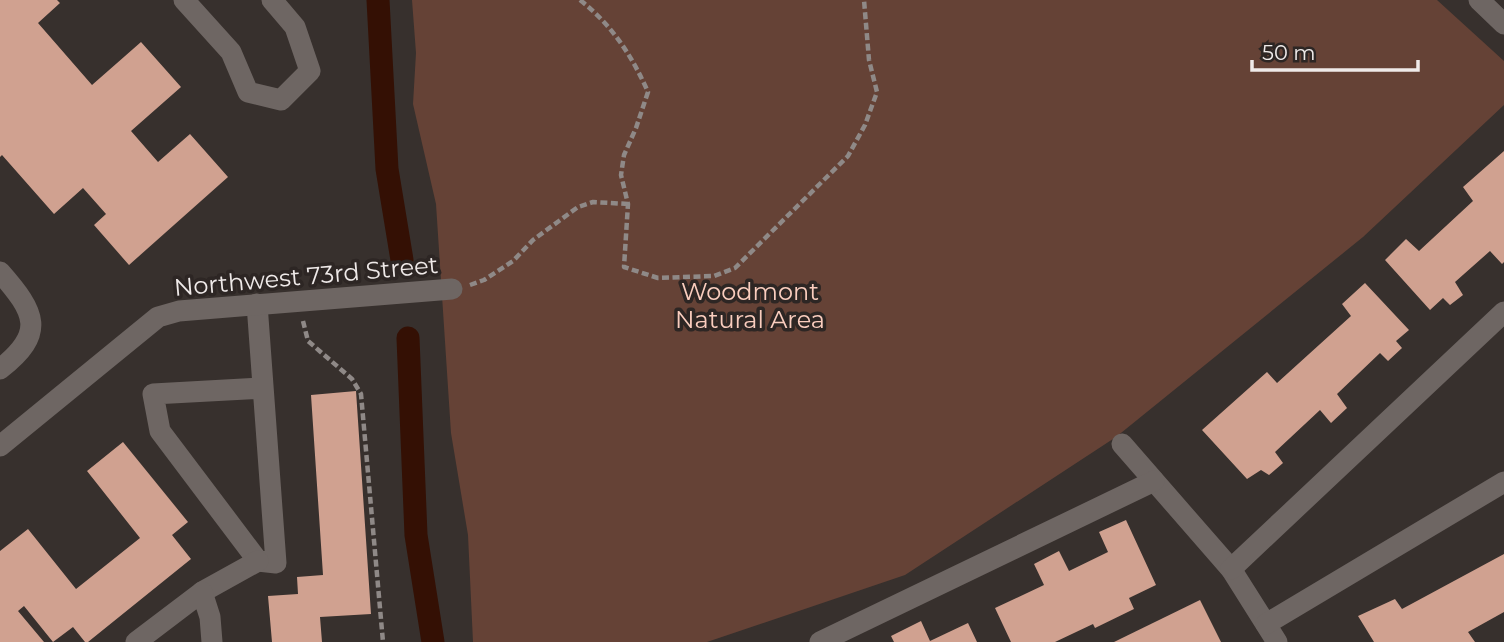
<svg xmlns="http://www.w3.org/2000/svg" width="1504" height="642" font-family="Montserrat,sans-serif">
  <rect width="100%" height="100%" fill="#37302d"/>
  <polygon fill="#654236" points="412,0 1437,0 1504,61 1504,105 1363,237 1116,437 905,575 707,642 473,642 468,535 451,433 436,204 413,104 416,53"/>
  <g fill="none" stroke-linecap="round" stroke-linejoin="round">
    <g stroke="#341004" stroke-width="23">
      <polyline points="378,0 387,169 402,260"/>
      <polyline points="408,338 416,535 433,642"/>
    </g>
  </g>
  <g fill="#d0a190">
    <polygon points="0,0 57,0 60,3 38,23 92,85 141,42 181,87 131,131 158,162 190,134 228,177 129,265 94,225 106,214 83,188 54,214 2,155 0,157"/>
    <polygon points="1504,151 1504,262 1502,264 1490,251 1455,282 1463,295 1450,305 1443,298 1430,310 1385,260 1406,239 1419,251 1473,201 1463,187"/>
    <polygon points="1365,283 1409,330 1396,341 1402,348 1388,361 1380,353 1337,394 1347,408 1331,423 1320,410 1275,452 1283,463 1269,475 1261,470 1247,479 1202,430 1267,372 1277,383 1351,316 1342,304"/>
    <polygon points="356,391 371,614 320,617 322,642 272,642 268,596 298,594 297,577 323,575 311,395"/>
    <polygon points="123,442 188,522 172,535 191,559 88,642 85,642 73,627 53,642 24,606 18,611 44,642 0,642 0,551 28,529 76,589 140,538 87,471"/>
    <polygon points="1126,520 1156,585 1129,598 1134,609 1095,628 1093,624 1055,642 1011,642 995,608 1044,585 1034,564 1059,551 1069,571 1108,552 1099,532"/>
    <polygon points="1504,554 1504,612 1468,632 1475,642 1374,642 1358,616 1395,599 1402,609"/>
    <polygon points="1200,600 1221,642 1114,642"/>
    <polygon points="921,621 930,641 968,623 977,642 894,642 891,636"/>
  </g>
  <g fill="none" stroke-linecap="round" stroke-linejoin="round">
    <g stroke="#8f8987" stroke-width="4.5" stroke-dasharray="7 3.5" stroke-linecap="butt">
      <path d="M 580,0 C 612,25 632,56 648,92 L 636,128 L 624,155 L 621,175 L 628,204 L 624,267 L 658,278 L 714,276 L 735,268 L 848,156 L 865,125 L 877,92 L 869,60 L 864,0"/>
      <polyline points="470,285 484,280 513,261 533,240 578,207 593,202 628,204"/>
      <polyline points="303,321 308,341 352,379 361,394 383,642"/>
    </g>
    <g stroke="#6e6663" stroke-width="21">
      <polyline points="184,0 231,52 248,92 281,100 310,71 295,27 272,0"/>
      <polyline points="1479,0 1504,24"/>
      <path d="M 0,272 C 36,313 46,333 0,369"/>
      <polyline points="257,304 276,563 258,561 160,431 153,394 263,388"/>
      <polyline points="1122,444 1231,569 1277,642"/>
      <polyline points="0,446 158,317 179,311 452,289"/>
      <polyline points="1231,569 1504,312"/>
      <polyline points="202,592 258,561"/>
      <polyline points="1266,624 1504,482"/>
      <polyline points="136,642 202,592 210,617 212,642"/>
      <polyline points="820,642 1154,481"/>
    </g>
  </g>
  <g text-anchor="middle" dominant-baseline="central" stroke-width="7" stroke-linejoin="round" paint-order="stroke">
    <g font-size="24" fill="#efeae9" stroke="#2d2624">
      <text transform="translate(306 276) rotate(-5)">Northwest 73rd Street</text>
    </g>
    <g font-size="24" fill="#facdbe" stroke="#2d2624">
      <text x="750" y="291">Woodmont<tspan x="750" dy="28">Natural Area</tspan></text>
    </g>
  </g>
  <path d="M1252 60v10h166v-10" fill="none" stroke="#efeae9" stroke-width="3.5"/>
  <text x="1262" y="60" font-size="21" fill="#efeae9" stroke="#2d2624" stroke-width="5" paint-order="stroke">50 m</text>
</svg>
